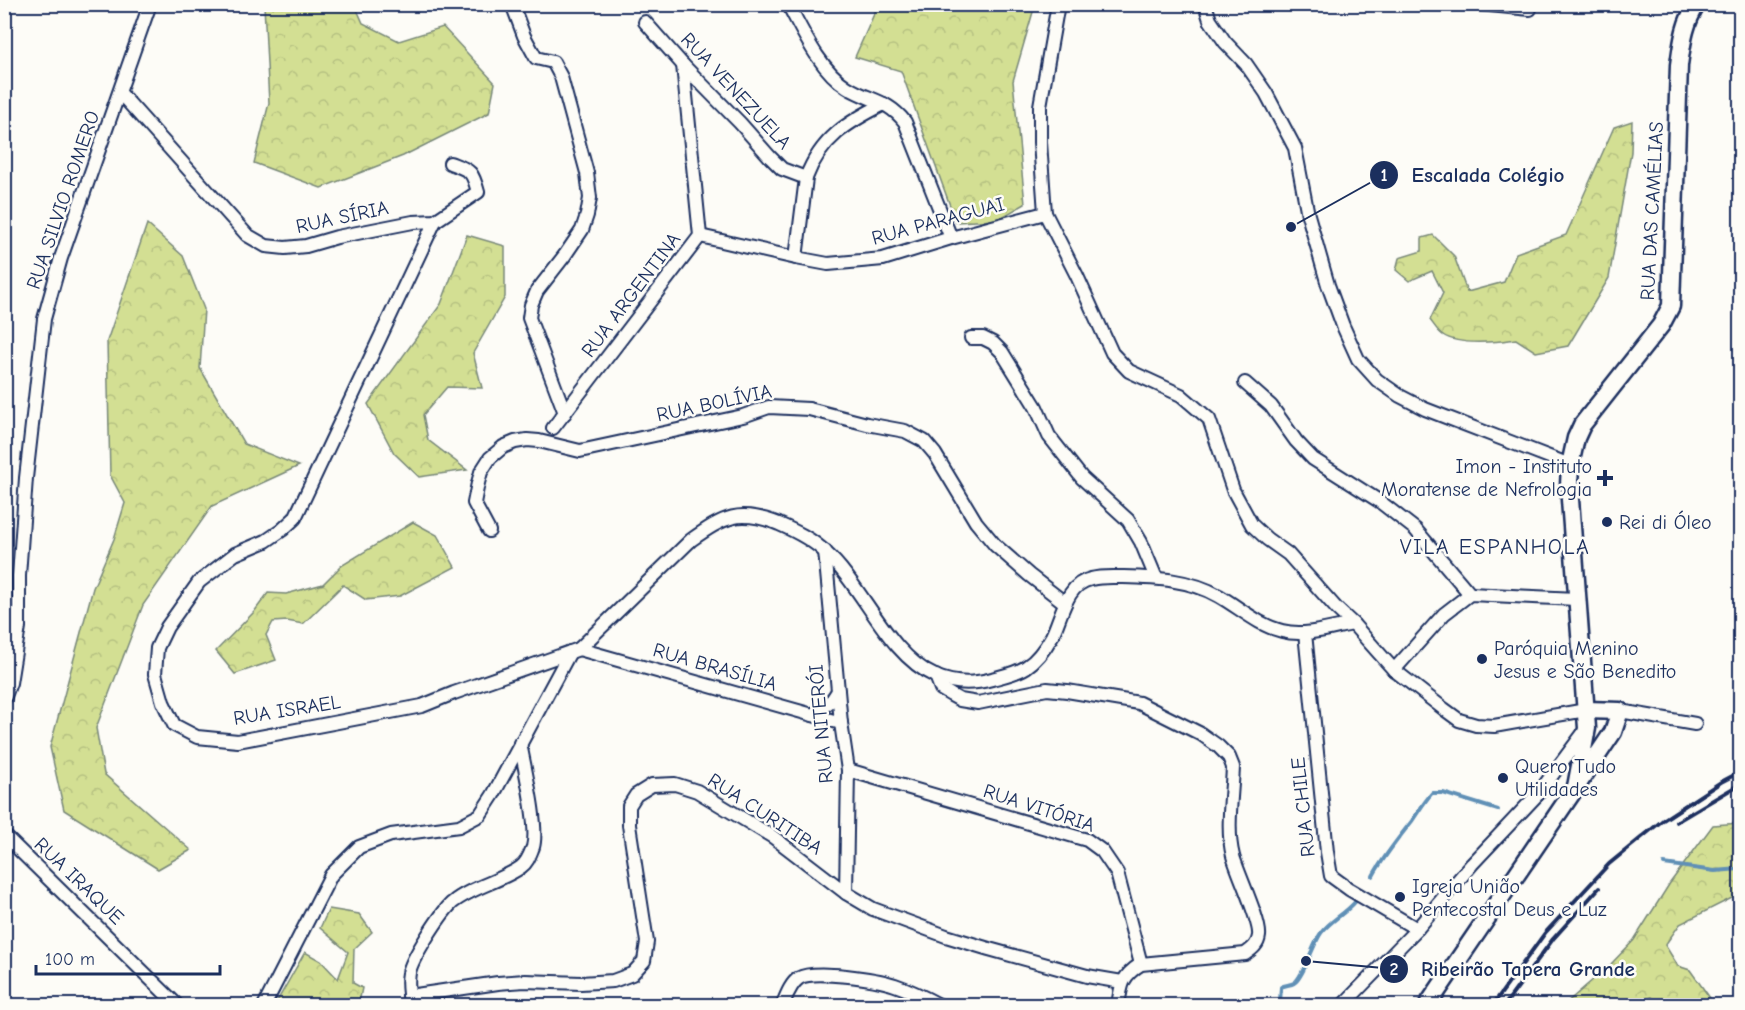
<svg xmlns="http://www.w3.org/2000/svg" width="1745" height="1010" font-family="'Comic Neue',sans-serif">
  <defs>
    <pattern id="forest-crowns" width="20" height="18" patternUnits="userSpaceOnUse" patternTransform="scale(1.5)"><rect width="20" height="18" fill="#d3df93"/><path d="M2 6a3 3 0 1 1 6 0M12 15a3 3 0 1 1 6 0" fill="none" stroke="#b5c081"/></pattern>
  </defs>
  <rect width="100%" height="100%" fill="#fdfcf7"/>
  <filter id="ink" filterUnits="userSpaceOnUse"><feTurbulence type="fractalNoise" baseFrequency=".0167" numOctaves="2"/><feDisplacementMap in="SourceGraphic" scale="12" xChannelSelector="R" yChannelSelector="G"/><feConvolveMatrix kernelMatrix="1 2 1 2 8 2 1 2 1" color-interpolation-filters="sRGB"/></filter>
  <g filter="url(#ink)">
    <g fill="url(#forest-crowns)" stroke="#778778" stroke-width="1.5">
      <polygon points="264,5 355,5 363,23 399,41 443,27 495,83 489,113 403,156 321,188 254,163 269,103"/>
      <polygon points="878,5 1035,5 1013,81 1025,204 997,220 956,222 901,71 855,57"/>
      <path d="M 1632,121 L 1631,152 L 1609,278 L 1568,346 L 1536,352 L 1516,339 C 1497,342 1459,346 1443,335 C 1438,332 1434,325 1430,320 L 1443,293 L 1432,271 L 1409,281 L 1396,270 L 1399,258 L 1422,251 L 1422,238 L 1433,235 L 1454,256 L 1467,292 L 1504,282 L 1516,253 L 1566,235 L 1614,127 Z"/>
      <polygon points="147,224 183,256 204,309 200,368 244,444 299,466 212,506 143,605 96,728 104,774 191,850 158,869 64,810 50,747 93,588 114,539 125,503 110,475 107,341"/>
      <polygon points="467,235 505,246 505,297 473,353 482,388 447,387 423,415 428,440 467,470 419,477 394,453 368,404 441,304"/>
      <polygon points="413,522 437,535 455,567 400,596 366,600 343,585 303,624 287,621 273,622 266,635 276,660 235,674 216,651 254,612 268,593 286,594 323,584 341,566"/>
      <polygon points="1740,823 1740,894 1680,924 1665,945 1678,966 1690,970 1715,1005 1661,1005 1652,997 1623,1005 1564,1005 1610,965 1634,940 1670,883 1713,825"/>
      <polygon points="329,909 359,914 372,932 354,949 353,983 362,988 359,1003 354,1006 275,1005 305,952 321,961 338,979 348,952 320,928"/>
    </g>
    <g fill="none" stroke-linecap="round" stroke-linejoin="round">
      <g stroke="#6190b6" stroke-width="4">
        <polyline points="1664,864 1715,871 1740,869"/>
        <path d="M 1373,876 C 1384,856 1398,839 1412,821 C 1419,811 1424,802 1432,793 L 1443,793 L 1498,810"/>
        <path d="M 1266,1006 L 1270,1002 L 1275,1004 L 1280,1002 L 1281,987 C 1285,985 1291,985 1294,983 C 1303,978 1313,944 1321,933 C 1331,920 1345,914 1356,901"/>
      </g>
      <g stroke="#1b2f5e" stroke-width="16">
        <g id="street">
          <polyline points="512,4 524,36 536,58 553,62 561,77 587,173 590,198 587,215 582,230 565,255 537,291 531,305 529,318 565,413"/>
          <path d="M 788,4 C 803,32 820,70 847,87 C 869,101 887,99 905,122 L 951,238"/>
          <polyline points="1058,4 1040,106 1040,142 1045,213 1077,276 1112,353 1129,371 1181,395 1209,419 1233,490 1252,525 1267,539 1288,554 1337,609 1353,624 1394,670 1444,709 1459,720 1476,725 1494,726 1586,710"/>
          <polyline points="1205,4 1210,20 1225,42 1246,64 1266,93 1295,148 1308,215 1328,285 1343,326 1358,359 1377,380 1400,396 1425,409 1570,465"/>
          <polyline points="1479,4 1530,9"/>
          <polyline points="645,22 683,65 740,123 770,157 782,169 806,178"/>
          <path d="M 120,93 L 247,235 L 266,246 L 285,248 L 306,246 L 337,237 L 413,222 L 435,221 L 478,192 C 472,170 471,171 450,163"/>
          <path d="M 435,221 L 295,518 L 282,530 L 266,541 L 235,554 L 199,582 L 167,627 L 157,648 L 155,674 L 163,702 L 174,725 L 197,737 L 238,741 L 422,706 L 454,693 L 579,649 L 691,540 C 724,517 739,508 779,524 C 795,531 812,539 825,552 C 864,587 887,654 935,676 C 953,684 974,684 992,679 C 1003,676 1017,673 1026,667 C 1037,660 1046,647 1052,636 C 1062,616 1066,584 1091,579 C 1101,576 1112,577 1123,577 C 1155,578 1190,579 1219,596 C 1240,608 1258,625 1282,631 C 1305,637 1331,628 1353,624"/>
          <polyline points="700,236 796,258 828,264 883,259 951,238 1045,213"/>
          <path d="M 796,258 L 806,178 C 821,138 848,122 884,104"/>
          <polyline points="971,338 983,338 993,343 1002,352 1036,407 1049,436 1082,478 1128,520 1141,542 1156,578"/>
          <polyline points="1245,383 1271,406 1296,441 1313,459 1379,501 1415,529 1470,594"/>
          <polyline points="553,428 700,236 683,65"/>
          <polyline points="489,531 474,503 478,483 481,472 490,458 503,447 515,442 527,440 539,441 580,451 743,416 769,407 809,409 867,424 905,431 924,441 935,454 976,522 995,545 1029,575 1065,603"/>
          <polyline points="825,551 841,723 848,770 846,893"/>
          <polyline points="1305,633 1327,852 1331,876 1349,889 1417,929"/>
          <polyline points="579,649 841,723"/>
          <polyline points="1394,670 1444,614 1470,594 1577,599"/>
          <path d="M 936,676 L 941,689 L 951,695 L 960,700 L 978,703 L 1047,689 L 1067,691 L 1139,703 L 1201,734 L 1218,746 L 1229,757 L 1233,767 C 1232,795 1226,830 1233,856 C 1238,874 1261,922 1259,936 C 1258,945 1252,949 1245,954 L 1141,964 C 1122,976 1121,984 1118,1006"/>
          <polyline points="4,699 10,683 19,627 19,576 26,478 44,319 61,258 150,4"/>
          <polyline points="1620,711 1695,724"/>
          <polyline points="813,715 832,700 838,691"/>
          <polyline points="848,770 1087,840 1102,851 1117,873 1141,964"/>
          <polyline points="4,835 178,1006"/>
          <polyline points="409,996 498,983 525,981 581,983 613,981 632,974 644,961 647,942 629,825 629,806 636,795 652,785 675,784 697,791 773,837 846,893 873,909 946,936 989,949 1087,976 1122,982"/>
          <polyline points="264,1006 331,875 359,847 391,835 459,826 480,815 493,795 570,652"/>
          <path d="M 411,1006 C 409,996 407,983 409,973 C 411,959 441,913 452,903 C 471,887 502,881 521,867 C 528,862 530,854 533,847 C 539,827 524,766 520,743"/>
          <path d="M 782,1006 C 786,997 790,984 799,978 C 814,969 877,979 895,985 C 910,990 926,998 941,1006"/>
          <polyline points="1342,1006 1417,929 1472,864 1538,794 1585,731"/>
        </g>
      </g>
      <g stroke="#1b2f5e" stroke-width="21">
        <g id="secondary">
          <path d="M 1576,787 L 1587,728 L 1569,486 L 1570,465 L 1576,438 L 1582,425 L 1661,325 L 1671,306 L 1679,65 C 1682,44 1684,23 1697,4"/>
          <polyline points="1427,1006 1576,787 1613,732 1620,711 1586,710"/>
        </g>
      </g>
      <use href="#street" stroke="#fdfcf7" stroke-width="12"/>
      <use href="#secondary" stroke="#fdfcf7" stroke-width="16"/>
      <g stroke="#1b2f5e" stroke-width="4">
        <polyline points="1676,822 1740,784"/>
        <polyline points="1492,1006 1545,933 1609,864 1663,820 1721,782 1740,772"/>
        <polyline points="1504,1006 1553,939 1599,888"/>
      </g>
    </g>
  </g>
  <g fill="#1b2f5e" stroke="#fdfcf7" stroke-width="2">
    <path d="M1602 469h6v6h6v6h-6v6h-6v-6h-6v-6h6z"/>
    <circle cx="1607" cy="522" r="6"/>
    <circle cx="1482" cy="659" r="6"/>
    <circle cx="1503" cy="778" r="6"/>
    <circle cx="1400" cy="897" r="6"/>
  </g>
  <g text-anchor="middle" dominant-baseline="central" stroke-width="5" stroke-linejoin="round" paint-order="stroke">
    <g font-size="20" fill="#1b2f5e" stroke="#fdfcf7">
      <text transform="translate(736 91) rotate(47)">RUA VENEZUELA</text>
      <text transform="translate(63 200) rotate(-71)">RUA SILVIO ROMERO</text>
      <text transform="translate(1652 211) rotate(-87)">RUA DAS CAMÉLIAS</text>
      <text transform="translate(342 217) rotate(-12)">RUA SÍRIA</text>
      <text transform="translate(938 221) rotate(-15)">RUA PARAGUAI</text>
      <text transform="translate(631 295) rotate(-53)">RUA ARGENTINA</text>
      <text transform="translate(714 403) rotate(-12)">RUA BOLÍVIA</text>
      <text transform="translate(715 667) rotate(16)">RUA BRASÍLIA</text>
      <text transform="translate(287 710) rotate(-9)">RUA ISRAEL</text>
      <text transform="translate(821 724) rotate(-95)">RUA NITERÓI</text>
      <text transform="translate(1303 807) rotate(-96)">RUA CHILE</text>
      <text transform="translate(1039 808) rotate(18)">RUA VITÓRIA</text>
      <text transform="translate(765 814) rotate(33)">RUA CURITIBA</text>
      <text transform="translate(79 881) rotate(44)">RUA IRAQUE</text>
    </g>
    <g font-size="20" fill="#1b2f5e" stroke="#fdfcf7" text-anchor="start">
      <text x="1592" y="466" text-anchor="end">Imon - Instituto<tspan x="1592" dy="23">Moratense de Nefrologia</tspan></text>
      <text x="1619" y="522">Rei di Óleo</text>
      <text x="1494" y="648">Paróquia Menino<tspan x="1494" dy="23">Jesus e São Benedito</tspan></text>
      <text x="1515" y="766">Quero Tudo<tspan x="1515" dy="23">Utilidades</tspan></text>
      <text x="1412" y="886">Igreja União<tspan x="1412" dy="23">Pentecostal Deus e Luz</tspan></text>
    </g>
    <g font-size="22" letter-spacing="1.5" fill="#1b2f5e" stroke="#fdfcf7">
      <text x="1495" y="547">VILA ESPANHOLA</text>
    </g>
  </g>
  <path fill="none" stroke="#1b2f5e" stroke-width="2" d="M1291 227L1384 175M1306 961L1394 969"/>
  <g fill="#1b2f5e" stroke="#fdfcf7" stroke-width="2">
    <circle cx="1291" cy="227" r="6"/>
    <circle cx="1306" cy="961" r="6"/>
    <circle cx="1384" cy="175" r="15"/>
    <circle cx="1394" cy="969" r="15"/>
  </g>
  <g font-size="18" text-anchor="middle" font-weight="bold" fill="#fff">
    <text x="1384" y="181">1</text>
    <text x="1394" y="975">2</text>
  </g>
  <g font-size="21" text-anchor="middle" font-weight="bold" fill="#1b2f5e" stroke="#fdfcf7" stroke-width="5" stroke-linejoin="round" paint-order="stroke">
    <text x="1488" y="182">Escalada Colégio</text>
    <text x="1528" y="976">Ribeirão Tapera Grande</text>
  </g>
  <rect width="1745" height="1010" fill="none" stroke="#fdfcf7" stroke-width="24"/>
  <rect x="12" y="12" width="1721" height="986" fill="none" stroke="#1b2f5e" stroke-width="2" filter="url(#ink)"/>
  <path d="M36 965v9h184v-9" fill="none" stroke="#1b2f5e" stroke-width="3"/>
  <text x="45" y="965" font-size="18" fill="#1b2f5e" stroke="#fdfcf7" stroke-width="4.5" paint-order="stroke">100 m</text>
</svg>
